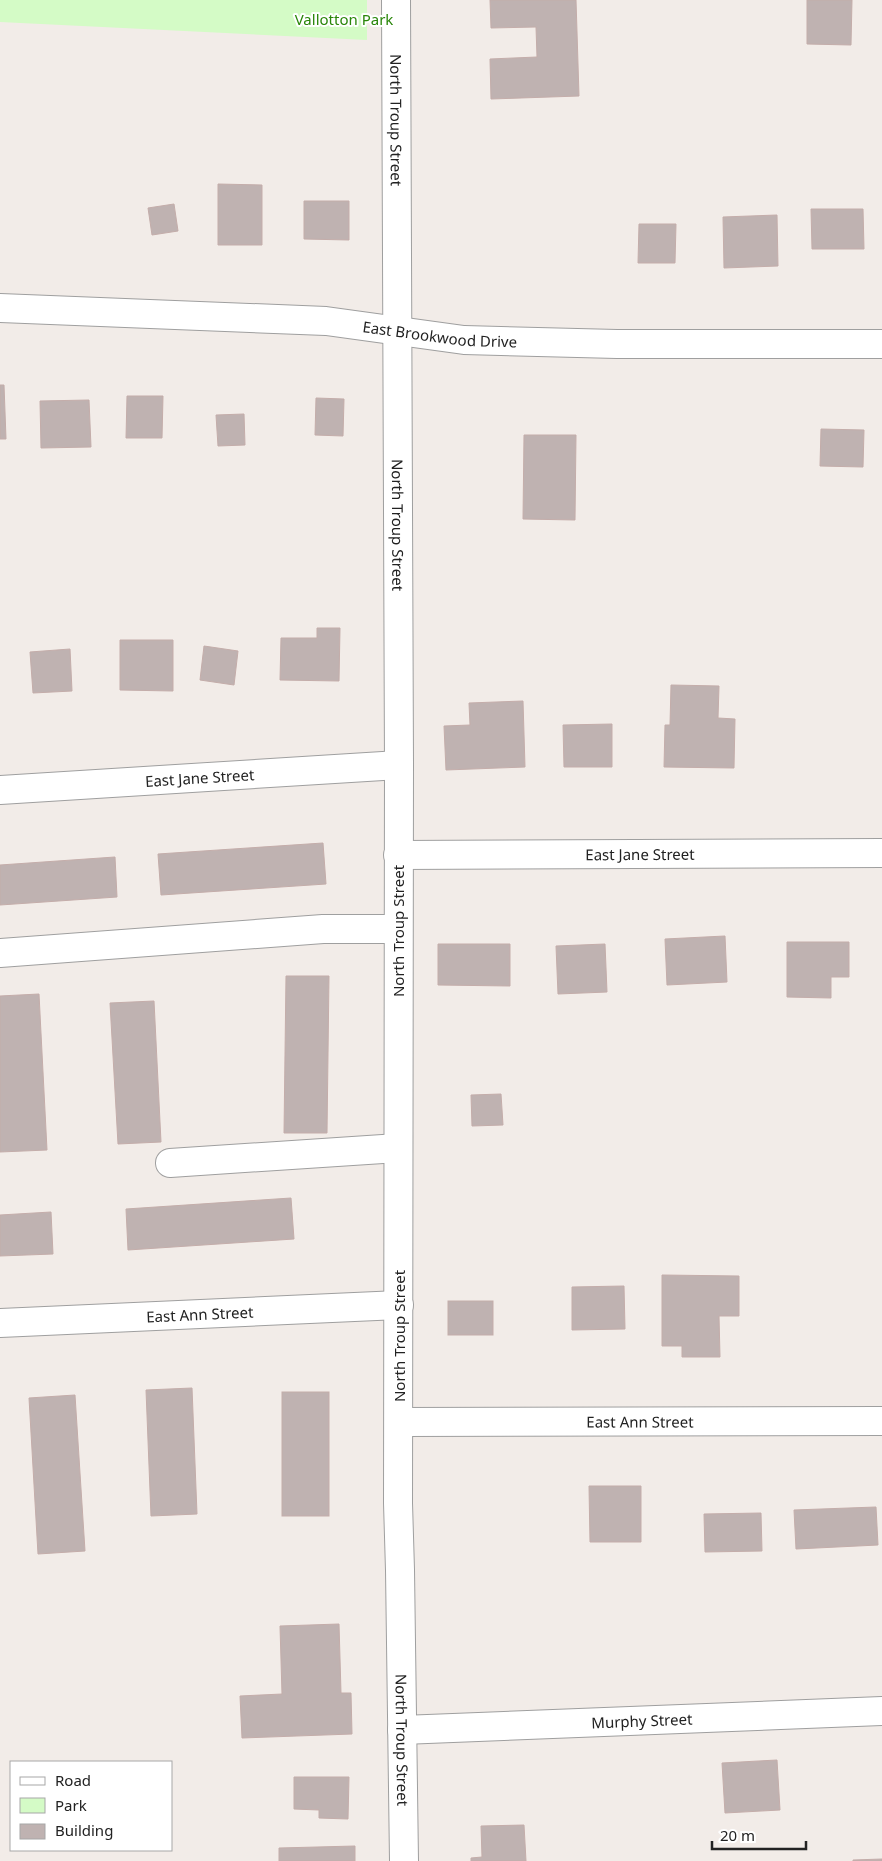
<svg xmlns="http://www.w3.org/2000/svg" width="882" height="1861" font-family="'Noto Sans',sans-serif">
  <rect width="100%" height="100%" fill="#f2ece8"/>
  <polygon fill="#d4fbc6" points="0,0 367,0 367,40 0,22"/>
  <g fill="#bfb2b1" stroke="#c4adaa">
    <polygon points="490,0 576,0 579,96 491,99 490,59 537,57 536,27 491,28"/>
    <polygon points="807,0 852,0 851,45 807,44"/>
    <polygon points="218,184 262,185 262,245 218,245"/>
    <polygon points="304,201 349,201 349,240 304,239"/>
    <polygon points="174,204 178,231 152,235 148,208"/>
    <polygon points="811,209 863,209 864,249 812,249"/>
    <polygon points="777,215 778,266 724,268 723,217"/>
    <polygon points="639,224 676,224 675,263 638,263"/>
    <polygon points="0,385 4,385 6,439 0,439"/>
    <polygon points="127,396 163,396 162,438 126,438"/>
    <polygon points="316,398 344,399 343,436 315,435"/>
    <polygon points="89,400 91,447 41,448 40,401"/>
    <polygon points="244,414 245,445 218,446 216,415"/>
    <polygon points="821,429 864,430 863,467 820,466"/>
    <polygon points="524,435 576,435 575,520 523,519"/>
    <polygon points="317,628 340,628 339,681 280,680 281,638 317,638"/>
    <polygon points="120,640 173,640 173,691 120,690"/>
    <polygon points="204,646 238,651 234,685 200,680"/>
    <polygon points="70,649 72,691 33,693 30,652"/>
    <polygon points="671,685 719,686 718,718 735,719 734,768 664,767 665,725 670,725"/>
    <polygon points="523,701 525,767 446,770 444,726 470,725 469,703"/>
    <polygon points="612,724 612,767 564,767 563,725"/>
    <polygon points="323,843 326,884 161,895 158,854"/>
    <polygon points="115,857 117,897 0,905 0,865"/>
    <polygon points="725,936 727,982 667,985 665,939"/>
    <polygon points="787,942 849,942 849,977 831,977 831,998 787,997"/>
    <polygon points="438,944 510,944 510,986 438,985"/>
    <polygon points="605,944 607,992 558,994 556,946"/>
    <polygon points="286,976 329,976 327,1133 284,1133"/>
    <polygon points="39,994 47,1150 0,1152 0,996"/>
    <polygon points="154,1001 161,1142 118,1144 110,1003"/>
    <polygon points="501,1094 503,1125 472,1126 471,1095"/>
    <polygon points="291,1198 294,1239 128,1250 126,1209"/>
    <polygon points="51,1212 53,1254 0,1256 0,1215"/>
    <polygon points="662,1275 739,1276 739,1316 719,1316 720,1357 682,1357 682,1346 662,1346"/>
    <polygon points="624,1286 625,1329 572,1330 572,1287"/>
    <rect x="448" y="1301" width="45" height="34"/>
    <polygon points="192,1388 197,1514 151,1516 146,1390"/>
    <rect x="282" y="1392" width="47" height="124"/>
    <polygon points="75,1395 85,1551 38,1554 29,1398"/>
    <polygon points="589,1486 641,1486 641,1542 590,1542"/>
    <polygon points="876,1507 878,1545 796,1549 794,1510"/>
    <polygon points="761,1513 762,1551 705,1552 704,1514"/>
    <polygon points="339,1624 341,1693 351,1693 352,1734 242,1738 240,1696 282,1694 280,1626"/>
    <polygon points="777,1760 780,1810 725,1813 722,1763"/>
    <polygon points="294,1777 349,1777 348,1819 319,1818 319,1810 294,1809"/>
    <polygon points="524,1825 526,1861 471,1861 471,1858 482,1857 481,1826"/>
    <polygon points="355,1846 355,1861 279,1861 279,1848"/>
    <polygon points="882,1859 882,1861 853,1861 853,1860"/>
  </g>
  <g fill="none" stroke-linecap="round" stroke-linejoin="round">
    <g stroke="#9f9f9f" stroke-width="30">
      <g id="minor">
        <path id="s1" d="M 396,0 L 399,765 L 398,1503 L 400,1570 L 404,1861"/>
        <path id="s2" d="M 0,308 L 326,321 L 464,340 L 617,344 L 882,344"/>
        <path id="s3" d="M 0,790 L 399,765"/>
        <path id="s4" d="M 398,855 L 882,853"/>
        <polyline points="0,953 323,929 398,929"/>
        <polyline points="170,1163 398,1148"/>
        <path id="s5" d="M 0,1323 L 399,1305"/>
        <path id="s6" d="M 399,1422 L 882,1421"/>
        <path id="s7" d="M 402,1730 L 882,1711"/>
      </g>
    </g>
    <use href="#minor" stroke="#fff" stroke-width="28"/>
  </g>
  <g text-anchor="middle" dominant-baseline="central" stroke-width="4" stroke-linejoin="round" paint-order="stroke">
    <g font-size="15" fill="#298609" stroke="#fff">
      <text x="344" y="19">Vallotton Park</text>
    </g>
    <g font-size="15" fill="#222" stroke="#fff">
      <text stroke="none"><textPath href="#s1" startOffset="120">North Troup Street</textPath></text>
      <text stroke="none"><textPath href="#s2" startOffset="441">East Brookwood Drive</textPath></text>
      <text stroke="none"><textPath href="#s1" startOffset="525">North Troup Street</textPath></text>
      <text stroke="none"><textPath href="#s3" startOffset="200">East Jane Street</textPath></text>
      <text stroke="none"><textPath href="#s4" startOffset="242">East Jane Street</textPath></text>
      <text transform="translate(398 931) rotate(-90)">North Troup Street</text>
      <text stroke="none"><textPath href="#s5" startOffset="200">East Ann Street</textPath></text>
      <text transform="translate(399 1336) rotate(-90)">North Troup Street</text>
      <text stroke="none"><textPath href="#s6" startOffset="241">East Ann Street</textPath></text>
      <text stroke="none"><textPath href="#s7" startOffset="240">Murphy Street</textPath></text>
      <text stroke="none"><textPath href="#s1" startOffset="1740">North Troup Street</textPath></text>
    </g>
  </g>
  <rect x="10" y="1761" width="162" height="90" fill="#ffffff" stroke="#a7a7a7"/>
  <rect x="20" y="1777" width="25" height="8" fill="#ffffff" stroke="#a7a7a7"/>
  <text x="55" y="1786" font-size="15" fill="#222222">Road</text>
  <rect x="20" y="1798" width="25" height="15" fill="#d4fbc6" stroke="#a7a7a7"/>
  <text x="55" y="1811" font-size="15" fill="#222222">Park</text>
  <rect x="20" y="1824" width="25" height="15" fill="#bfb2b1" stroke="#a7a7a7"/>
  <text x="55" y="1836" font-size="15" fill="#222222">Building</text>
  <path d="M712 1841v8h94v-8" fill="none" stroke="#222222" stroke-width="2.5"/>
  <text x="720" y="1841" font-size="15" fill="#222222" stroke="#ffffff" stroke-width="4" paint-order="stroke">20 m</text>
</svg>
